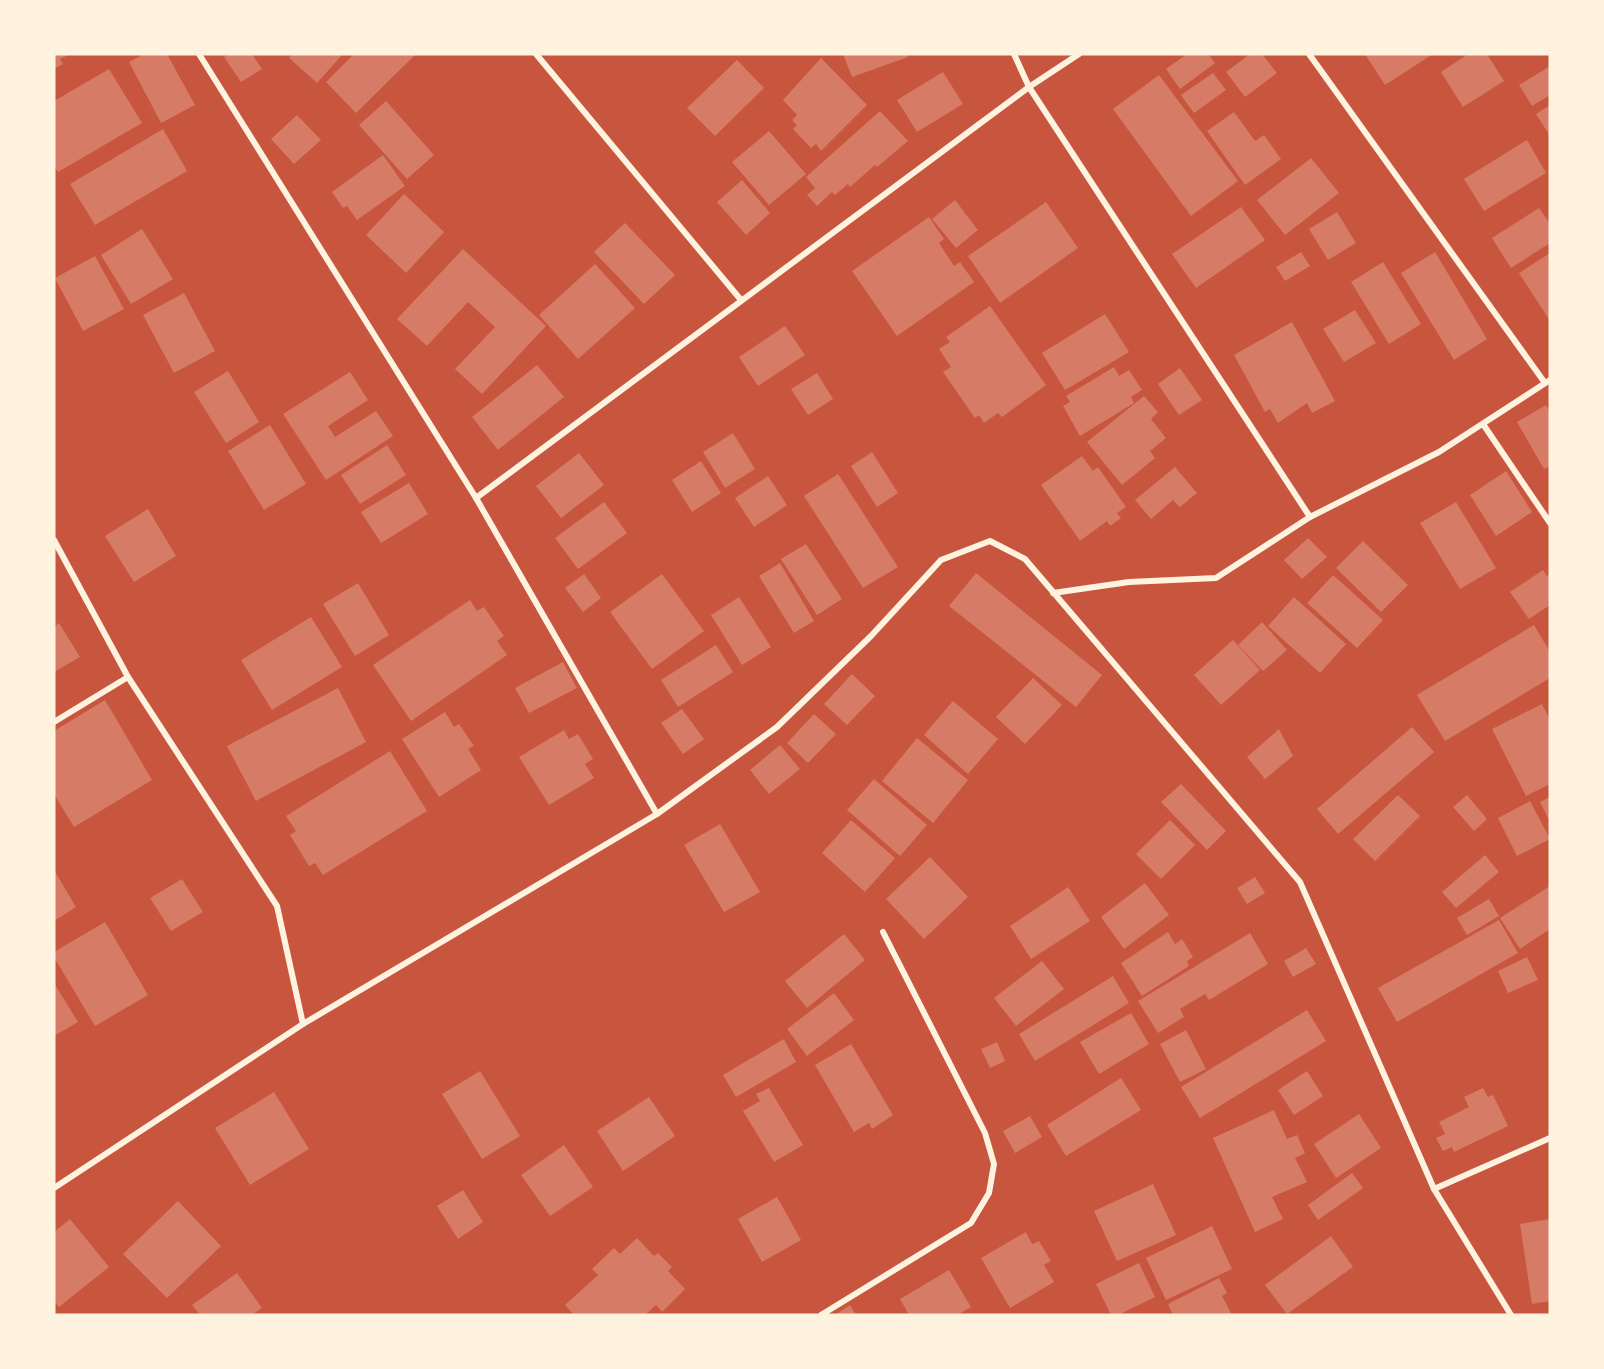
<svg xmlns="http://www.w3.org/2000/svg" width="1604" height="1369" font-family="'Fira Sans Condensed',sans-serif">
  <rect width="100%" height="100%" fill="#c8553d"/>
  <g fill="#d67c66">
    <polygon points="54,54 70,54 60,59 63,64 54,69"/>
    <polygon points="144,54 167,54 195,105 161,123 129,62"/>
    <polygon points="228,54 252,54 262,69 241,82 224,57"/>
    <polygon points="292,54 343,54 317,83 289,58"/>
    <polygon points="354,54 416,54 356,113 326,82"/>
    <polygon points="843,54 907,54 908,57 852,77"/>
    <polygon points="1187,54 1208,54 1215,63 1180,89 1166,69"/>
    <polygon points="1250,54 1262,54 1277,73 1245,97 1226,72"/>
    <polygon points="1365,54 1433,54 1385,85"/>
    <polygon points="1468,54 1487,54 1504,81 1463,107 1441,72"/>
    <polygon points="821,58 867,105 821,151 816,144 811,148 793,129 797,125 792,120 797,115 783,100"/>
    <polygon points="737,60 764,88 715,136 687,108"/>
    <polygon points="1550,66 1550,95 1532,106 1519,85"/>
    <polygon points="109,69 142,123 58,172 54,166 54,101"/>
    <polygon points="943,72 963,104 917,132 897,100"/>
    <polygon points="1213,73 1226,90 1194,113 1181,95"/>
    <polygon points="1159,75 1238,181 1191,216 1113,109"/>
    <polygon points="386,101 434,155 407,179 359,125"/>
    <polygon points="1550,105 1550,136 1536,114"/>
    <polygon points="880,111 908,141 877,167 875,165 850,187 848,184 835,195 832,192 817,206 807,195 815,188 806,177"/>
    <polygon points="1234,112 1255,141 1264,135 1281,159 1245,185 1207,131"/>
    <polygon points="297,115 321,140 294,164 271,139"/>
    <polygon points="163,129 187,171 95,225 70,184"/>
    <polygon points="769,131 806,174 769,205 732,162"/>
    <polygon points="1527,140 1546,173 1484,211 1464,179"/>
    <polygon points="383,155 405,186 357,220 347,206 343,208 332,192"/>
    <polygon points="1311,158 1339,193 1285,235 1257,200"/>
    <polygon points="742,180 770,213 746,235 717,202"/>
    <polygon points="404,194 444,232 406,273 366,235"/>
    <polygon points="955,200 978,230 956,248 932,219"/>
    <polygon points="1046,202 1078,248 1000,303 968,256"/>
    <polygon points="1241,207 1265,240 1196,288 1172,254"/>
    <polygon points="1539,208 1550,224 1550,243 1511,268 1492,238"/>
    <polygon points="1337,212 1356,243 1328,260 1309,229"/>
    <polygon points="929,217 944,239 939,243 954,266 960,262 974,282 897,336 852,271"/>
    <polygon points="625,223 675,275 644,304 594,252"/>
    <polygon points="142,229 173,279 131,304 101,255"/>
    <polygon points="463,249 546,326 482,394 455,369 495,327 468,302 427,346 397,319"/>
    <polygon points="1301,252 1310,266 1285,281 1276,267"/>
    <polygon points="1435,252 1487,339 1454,360 1401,273"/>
    <polygon points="1550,253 1550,321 1519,273"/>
    <polygon points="95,256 124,309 83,331 55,278"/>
    <polygon points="1383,262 1421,324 1389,344 1351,282"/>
    <polygon points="595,264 635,308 578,359 539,315"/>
    <polygon points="184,293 215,351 174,373 143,315"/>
    <polygon points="990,306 1046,385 1002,417 998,413 984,423 979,415 975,418 943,372 951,367 939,349 950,342 946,337"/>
    <polygon points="1355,310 1376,343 1344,362 1323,329"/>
    <polygon points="1105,314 1129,352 1065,390 1042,353"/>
    <polygon points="1292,322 1335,401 1312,413 1307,403 1278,423 1270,409 1265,412 1234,355"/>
    <polygon points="785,326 805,355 758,386 739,357"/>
    <polygon points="537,365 564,397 498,450 472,417"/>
    <polygon points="1114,367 1119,376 1129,370 1142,390 1131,397 1134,403 1080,436 1063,406 1070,402 1066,396"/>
    <polygon points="1180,368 1202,400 1179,415 1158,384"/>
    <polygon points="228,371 259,422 226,443 194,392"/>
    <polygon points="350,372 368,400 328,426 335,437 376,411 393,436 326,480 283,414"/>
    <polygon points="817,373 833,399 808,415 791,389"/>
    <polygon points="1144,396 1158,412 1151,419 1166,438 1150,451 1155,458 1122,485 1087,442"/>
    <polygon points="1546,405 1550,412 1550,466 1544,469 1517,422"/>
    <polygon points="270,425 306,484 264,510 228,451"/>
    <polygon points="733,433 755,469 725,488 703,452"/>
    <polygon points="387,445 406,475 360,504 341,475"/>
    <polygon points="872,452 898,493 877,507 851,466"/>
    <polygon points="579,453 604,485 561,518 536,486"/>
    <polygon points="1082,456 1093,471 1098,467 1126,507 1117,513 1121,518 1110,526 1107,521 1080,541 1041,485"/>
    <polygon points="701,461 721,493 692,512 672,480"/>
    <polygon points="1175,467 1197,493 1180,507 1173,500 1151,519 1135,500"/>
    <polygon points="1506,471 1532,512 1496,536 1470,495"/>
    <polygon points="838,474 898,567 863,588 804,496"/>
    <polygon points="768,476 787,505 754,527 735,498"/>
    <polygon points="409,483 428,514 381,543 361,512"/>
    <polygon points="604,502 627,533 578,569 555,538"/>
    <polygon points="1456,502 1496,568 1460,589 1420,523"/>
    <polygon points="148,509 176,556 134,582 105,536"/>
    <polygon points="1308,538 1327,557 1302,579 1284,560"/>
    <polygon points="1363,541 1408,585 1381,612 1336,568"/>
    <polygon points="806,544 842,599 817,615 781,559"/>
    <polygon points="780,563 814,621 794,633 759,576"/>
    <polygon points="1543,570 1547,576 1550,574 1550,605 1529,619 1510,592"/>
    <polygon points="976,573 1102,675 1076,707 949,606"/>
    <polygon points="584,574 601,598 583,612 565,588"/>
    <polygon points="662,574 704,631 652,669 610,612"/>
    <polygon points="1333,575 1383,620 1357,648 1307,603"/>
    <polygon points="358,583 389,635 355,656 323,604"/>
    <polygon points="739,597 771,647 742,665 711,615"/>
    <polygon points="1294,597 1346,644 1320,673 1268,626"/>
    <polygon points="470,600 477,611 484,607 504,636 497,641 507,655 411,721 373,665"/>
    <polygon points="311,617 342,667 272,710 241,660"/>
    <polygon points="1262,622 1287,650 1263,671 1238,645"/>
    <polygon points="59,623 80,657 54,672 54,627"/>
    <polygon points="1534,625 1550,652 1550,678 1445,741 1417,695"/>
    <polygon points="1233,640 1260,670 1221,705 1194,675"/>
    <polygon points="716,645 733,672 678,707 661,680"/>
    <polygon points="563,662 577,688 529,713 515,688"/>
    <polygon points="852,674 875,696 847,725 824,704"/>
    <polygon points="1033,678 1062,705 1025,744 996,717"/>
    <polygon points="338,688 366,742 256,801 227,746"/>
    <polygon points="105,700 152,780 74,827 54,794 54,731"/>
    <polygon points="953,701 998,739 968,774 924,735"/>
    <polygon points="1542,704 1550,720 1550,784 1526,796 1492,729"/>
    <polygon points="682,709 704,739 683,754 661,723"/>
    <polygon points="445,712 454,727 459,724 474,746 468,749 481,770 439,797 402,739"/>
    <polygon points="814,714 836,734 808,763 787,743"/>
    <polygon points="1412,727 1434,752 1338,834 1317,809"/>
    <polygon points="1279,729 1293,756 1265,779 1247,757"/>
    <polygon points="564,730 569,739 578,734 593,759 585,764 594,778 549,805 519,757"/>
    <polygon points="917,738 968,780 933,823 882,781"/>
    <polygon points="780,745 800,769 769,794 750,770"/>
    <polygon points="390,751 427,811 323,875 315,863 309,866 290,835 296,831 286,816"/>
    <polygon points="874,779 927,825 900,856 847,810"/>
    <polygon points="1181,784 1226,831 1207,850 1161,802"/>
    <polygon points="1398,795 1420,816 1375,861 1353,839"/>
    <polygon points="1467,795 1487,819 1474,831 1453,807"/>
    <polygon points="1550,797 1550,822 1540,802"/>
    <polygon points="1530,801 1550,839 1517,856 1498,818"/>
    <polygon points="851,820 895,858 865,892 822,853"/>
    <polygon points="1170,820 1195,845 1161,879 1136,854"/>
    <polygon points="720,824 760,892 724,912 684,845"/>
    <polygon points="1485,855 1499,872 1456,908 1442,892"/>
    <polygon points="930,857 968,897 924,939 886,899"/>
    <polygon points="54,870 76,907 54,921"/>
    <polygon points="1255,877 1265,893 1247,904 1237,888"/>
    <polygon points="182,879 203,912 171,931 150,898"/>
    <polygon points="1145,883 1169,915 1124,949 1101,917"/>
    <polygon points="1550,886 1550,929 1520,949 1500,918"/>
    <polygon points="1068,887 1090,921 1031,959 1010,926"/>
    <polygon points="1489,899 1499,916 1467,935 1457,918"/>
    <polygon points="1499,920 1518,953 1397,1022 1378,988"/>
    <polygon points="105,922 148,995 95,1026 54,957 54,952"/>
    <polygon points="1168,932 1175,944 1182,939 1193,957 1187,961 1189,966 1142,996 1121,963"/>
    <polygon points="1250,933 1268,964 1209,1000 1205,994 1180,1009 1184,1017 1158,1033 1138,1001"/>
    <polygon points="844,934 865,960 807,1008 785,981"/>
    <polygon points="1306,948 1316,964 1293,977 1284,961"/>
    <polygon points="1527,957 1538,980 1508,993 1498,971"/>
    <polygon points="1042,961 1064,989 1016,1026 994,998"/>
    <polygon points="1113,976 1129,1003 1035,1061 1019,1034"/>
    <polygon points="54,983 78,1022 54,1036"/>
    <polygon points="834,993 854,1020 807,1056 787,1029"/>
    <polygon points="1307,1010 1326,1041 1200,1118 1181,1087"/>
    <polygon points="1131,1013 1149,1044 1099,1074 1080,1042"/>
    <polygon points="1186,1030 1206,1069 1180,1082 1160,1044"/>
    <polygon points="784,1039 796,1062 736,1097 723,1075"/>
    <polygon points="997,1042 1005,1061 990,1068 981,1049"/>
    <polygon points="851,1044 893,1115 872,1129 869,1123 854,1132 815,1065"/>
    <polygon points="480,1071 520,1136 482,1159 442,1094"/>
    <polygon points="1307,1071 1323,1096 1294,1115 1278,1090"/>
    <polygon points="1121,1078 1141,1110 1066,1156 1047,1125"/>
    <polygon points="769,1088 803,1145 774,1162 743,1111 760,1101 756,1094"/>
    <polygon points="1483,1088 1488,1097 1493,1095 1508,1126 1454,1152 1452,1147 1443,1151 1436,1138 1445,1134 1439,1122 1469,1107 1464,1097"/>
    <polygon points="274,1092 309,1149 250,1185 215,1128"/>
    <polygon points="649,1097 675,1136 623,1171 597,1131"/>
    <polygon points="1274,1110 1287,1139 1297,1135 1305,1153 1295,1158 1307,1182 1272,1197 1283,1219 1255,1232 1213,1138"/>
    <polygon points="1359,1114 1381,1148 1336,1178 1314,1144"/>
    <polygon points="1030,1116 1042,1137 1015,1153 1003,1131"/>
    <polygon points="564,1145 593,1187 550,1216 521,1175"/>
    <polygon points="1352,1173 1363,1188 1318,1220 1308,1205"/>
    <polygon points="1153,1184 1176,1235 1117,1261 1094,1211"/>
    <polygon points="463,1190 483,1222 458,1239 437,1206"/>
    <polygon points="777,1197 801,1240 762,1262 738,1219"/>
    <polygon points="178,1201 221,1246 167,1298 123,1254"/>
    <polygon points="70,1219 109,1267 59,1307 54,1301 54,1232"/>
    <polygon points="1550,1219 1550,1301 1532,1304 1520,1224"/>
    <polygon points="1212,1226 1232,1269 1166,1300 1146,1258"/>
    <polygon points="1026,1232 1032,1244 1039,1241 1051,1261 1044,1265 1054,1282 1010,1308 981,1258"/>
    <polygon points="1331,1236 1353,1267 1287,1314 1265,1285"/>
    <polygon points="637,1238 654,1256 658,1253 672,1267 668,1271 685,1289 662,1312 656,1305 645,1315 574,1315 565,1305 598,1275 592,1269 614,1248 620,1254"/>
    <polygon points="1139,1263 1155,1297 1118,1315 1111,1315 1096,1284"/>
    <polygon points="949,1270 971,1307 957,1315 909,1315 900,1299"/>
    <polygon points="237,1273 262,1308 252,1315 200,1315 192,1305"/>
    <polygon points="1219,1278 1227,1293 1222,1296 1232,1315 1173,1315 1168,1304"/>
    <polygon points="850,1305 856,1315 835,1315"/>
  </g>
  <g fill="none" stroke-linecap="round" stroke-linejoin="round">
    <g stroke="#fff3e0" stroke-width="6">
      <polyline points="199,54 476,498 657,814"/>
      <polyline points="536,54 741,300"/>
      <polyline points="1014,54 1029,87 1310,517"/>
      <polyline points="1309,54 1545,383"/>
      <polyline points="1483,424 1550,523"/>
      <polyline points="476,498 1029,87 1079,54"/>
      <polyline points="54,540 128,677 277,906 303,1024"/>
      <polyline points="1053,593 1129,582 1216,578 1310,517 1439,452 1550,380"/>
      <polyline points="54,722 128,677"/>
      <polyline points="54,1188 303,1024 657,814 777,727 871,636 941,560 990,541 1025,559 1300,882 1434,1189 1511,1315"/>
      <polyline points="1434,1189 1550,1138"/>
      <polyline points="821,1315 971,1223 989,1193 994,1164 985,1133 883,932"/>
    </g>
  </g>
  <rect width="1604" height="1369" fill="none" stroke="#fff3e0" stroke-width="111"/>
</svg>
